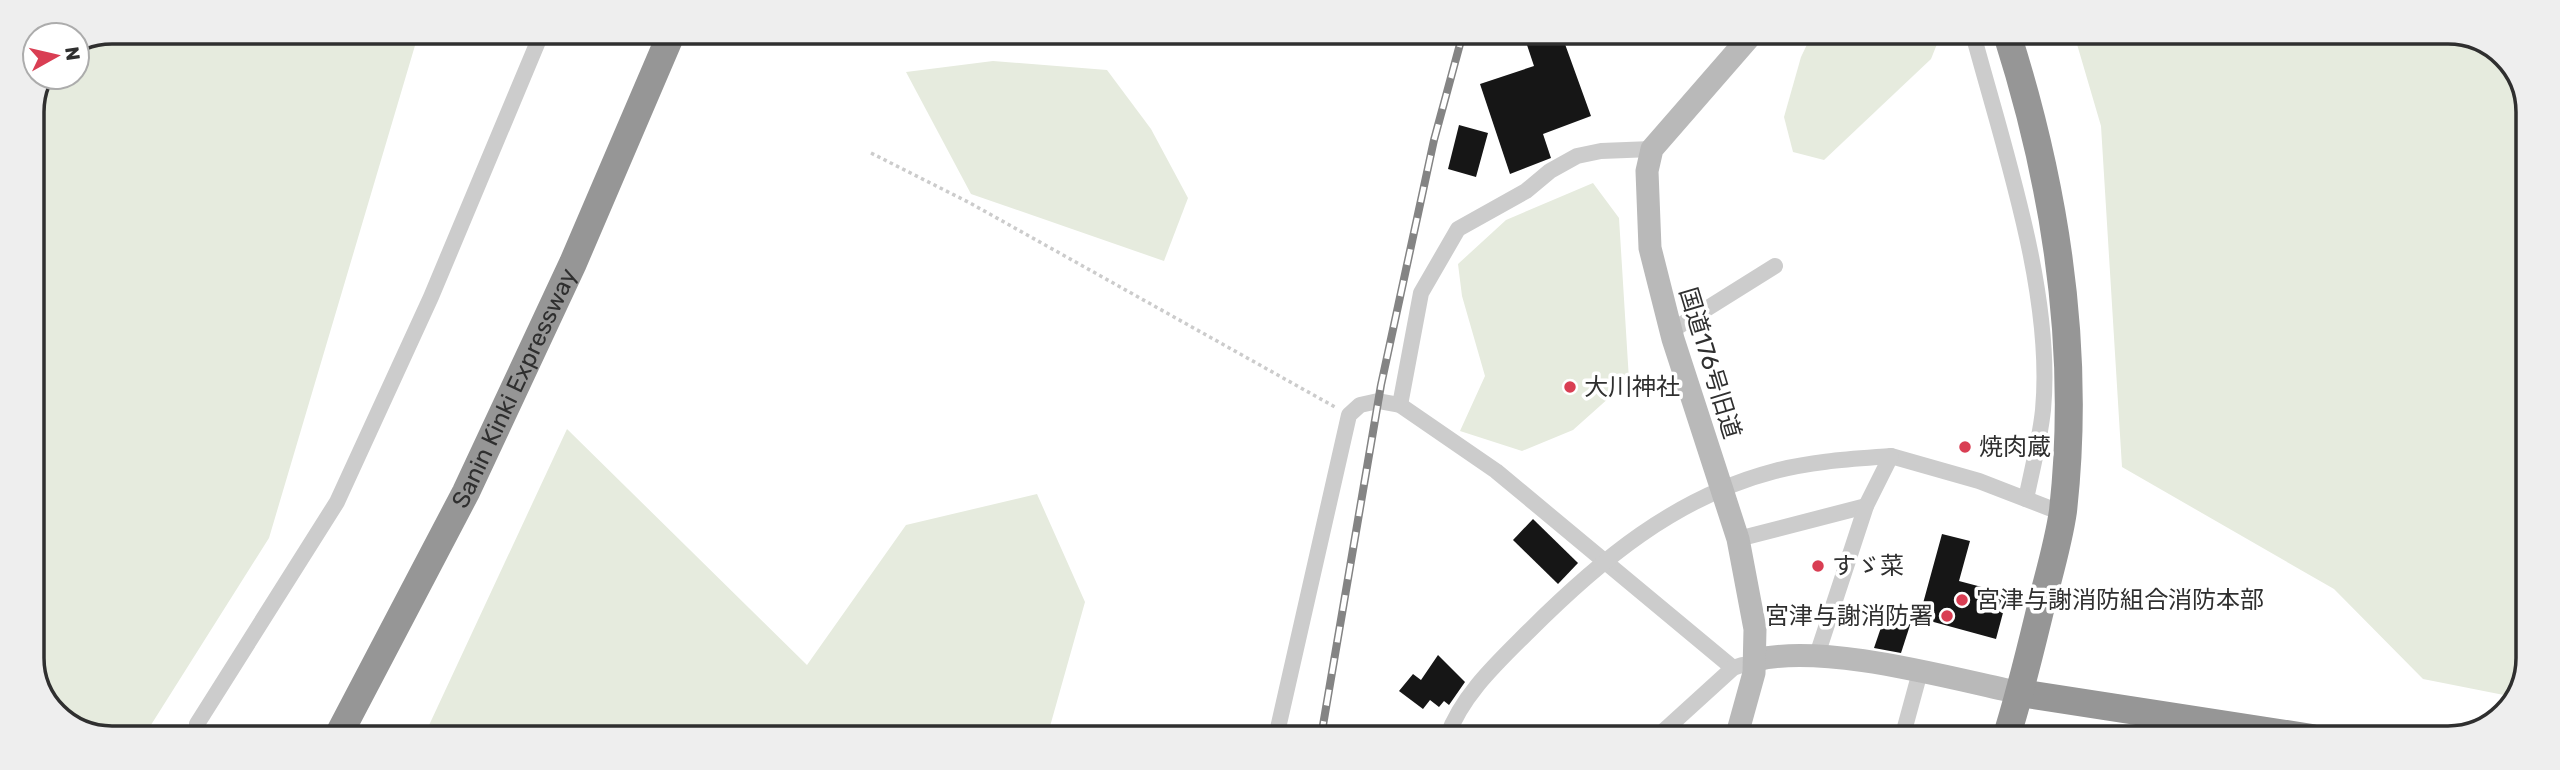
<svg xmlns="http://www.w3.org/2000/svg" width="2560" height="770" font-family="Rubik,'Noto Sans JP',sans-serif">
  <rect width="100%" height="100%" fill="#fff"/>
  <g fill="#e6ebde">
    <polygon points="112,32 419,32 269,538 144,736 91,736 51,711 32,664 32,112 46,77 77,77 77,46"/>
    <polygon points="1812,34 1941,34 1931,59 1824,160 1793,152 1784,117 1801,57"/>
    <polygon points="2074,34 2469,34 2509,59 2528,106 2526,679 2514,697 2423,679 2334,589 2122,467 2101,126"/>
    <polygon points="993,61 1107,70 1151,129 1188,198 1164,261 971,194 906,72"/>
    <polygon points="1593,183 1619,218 1629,380 1573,430 1522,451 1460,431 1485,376 1462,296 1458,264 1506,220"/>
    <polygon points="567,429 807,665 906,525 1037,494 1085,602 1047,737 424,736"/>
  </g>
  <g fill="#161616">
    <polygon points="1523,33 1561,33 1591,116 1543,134 1551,158 1510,174 1480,84 1534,66"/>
    <polygon points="1459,125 1488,133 1476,177 1448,169"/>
    <polygon points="1533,519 1578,563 1558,584 1513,540"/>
    <polygon points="1942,534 1970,541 1959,581 2008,594 1996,639 1919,618"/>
    <polygon points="1888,607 1913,616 1901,653 1874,648"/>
    <polygon points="1438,655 1465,682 1449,705 1444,701 1439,707 1430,700 1423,709 1399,691 1413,674 1421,680"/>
  </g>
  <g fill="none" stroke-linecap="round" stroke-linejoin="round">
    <polyline stroke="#ccc" stroke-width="3.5" stroke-dasharray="3.5 3.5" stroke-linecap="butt" points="871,153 970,203 1335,407"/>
    <g stroke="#ccc" stroke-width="16">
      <path d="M 1973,34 C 2003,146 2054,294 2043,410 C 2040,439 2032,470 2026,499"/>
      <polyline points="1671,331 1775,266"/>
      <polyline points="1400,405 1421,293 1458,229 1526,191 1550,171 1577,156 1601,151 1652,149"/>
      <polyline points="1891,456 1979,481 2062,513"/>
      <polyline points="1738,539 1866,506"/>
      <polyline points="200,736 197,724 337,502 431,297 542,32"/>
      <polyline points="1276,737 1349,415 1360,405 1378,401 1400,405 1496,471 1733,668"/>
      <path d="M 1447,737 C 1462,695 1497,663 1528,632 C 1599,561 1675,497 1775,471 C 1813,461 1853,459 1891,456 L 1866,506 L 1817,655"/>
      <polyline points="1656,738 1733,668 1742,665"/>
      <polyline points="1902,738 1920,672"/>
    </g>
    <g stroke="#b9b9b9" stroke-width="23">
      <path d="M 1756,660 C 1824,643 1949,678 2020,693"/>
      <polyline points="1736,738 1754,673 1755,629 1738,539 1673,339 1650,248 1647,171 1652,149 1753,33"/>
    </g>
    <g stroke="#969696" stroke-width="28">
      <polyline points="2020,693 2312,738"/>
      <path id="s1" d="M 338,736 L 466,492 L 573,263 L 672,32"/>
      <path d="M 2006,738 C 2021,691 2032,643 2044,594 C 2051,567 2059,539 2063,511 C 2081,349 2056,188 2007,34"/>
    </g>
    <g stroke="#848484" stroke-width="8">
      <polyline id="rail" points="1321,737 1381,385 1434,140 1463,33"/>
    </g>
    <use href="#rail" stroke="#fff" stroke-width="5" stroke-dasharray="16" stroke-linecap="butt"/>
  </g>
  <g fill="#d93e53" stroke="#fff" stroke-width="2.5">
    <circle cx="1570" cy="387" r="7"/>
    <circle cx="1965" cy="447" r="7"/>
    <circle cx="1818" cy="566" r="7"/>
    <circle cx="1962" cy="600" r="7"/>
    <circle cx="1947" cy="616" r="7"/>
  </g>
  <g text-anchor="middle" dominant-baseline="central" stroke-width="7" stroke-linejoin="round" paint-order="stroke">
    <g font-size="24" fill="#2f2f2f" stroke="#fff">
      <text transform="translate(1710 363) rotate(73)">国道176号旧道</text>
      <text stroke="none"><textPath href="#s1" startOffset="390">Sanin Kinki Expressway</textPath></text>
    </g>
    <g font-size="24" fill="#2f2f2f" stroke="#fff" text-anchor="start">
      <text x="1584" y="387">大川神社</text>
      <text x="1979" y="447">焼肉蔵</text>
      <text x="1832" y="566">すゞ菜</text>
      <text x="1976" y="600">宮津与謝消防組合消防本部</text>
      <text x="1933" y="616" text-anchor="end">宮津与謝消防署</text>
    </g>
  </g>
  <path d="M0 0H2560V770H0ZM112 44H2448A68 68 0 0 1 2516 112V658A68 68 0 0 1 2448 726H112A68 68 0 0 1 44 658V112A68 68 0 0 1 112 44Z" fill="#eee" fill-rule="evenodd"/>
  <path fill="none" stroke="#2f2f2f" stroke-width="3.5" d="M112 44H2448A68 68 0 0 1 2516 112V658A68 68 0 0 1 2448 726H112A68 68 0 0 1 44 658V112A68 68 0 0 1 112 44Z"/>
  <g transform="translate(56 56) rotate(82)"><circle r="33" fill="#ffffff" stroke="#acacac" stroke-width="2"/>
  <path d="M0-5L12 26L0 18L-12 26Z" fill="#d93e53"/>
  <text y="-10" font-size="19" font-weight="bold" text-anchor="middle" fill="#2f2f2f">N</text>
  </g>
</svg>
